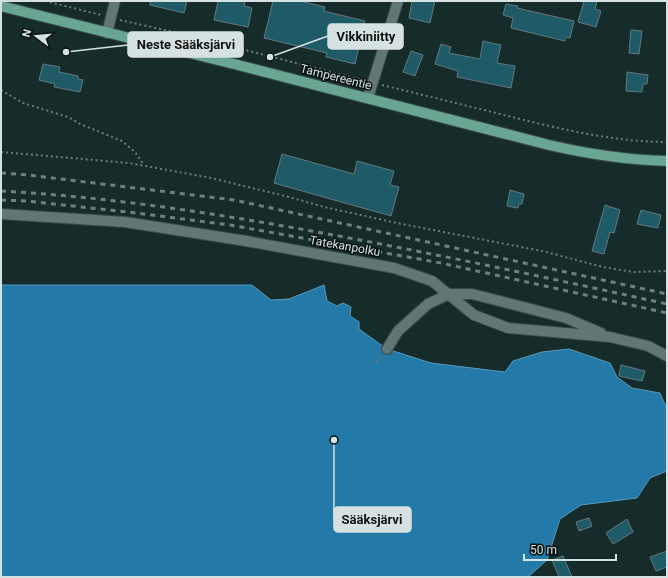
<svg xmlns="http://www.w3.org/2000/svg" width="668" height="578" font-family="Roboto,sans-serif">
  <rect width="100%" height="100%" fill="#162c2b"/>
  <polygon fill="#237aa8" stroke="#5999b9" points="1,285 252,285 271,300 289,299 324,285 327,301 337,306 343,303 351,307 350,316 359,322 359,329 387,349 431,363 505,372 513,361 542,352 569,349 610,363 617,377 632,388 660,393 667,409 667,471 650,478 637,498 581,505 560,519 547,560 528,577 1,577"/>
  <g fill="#1e5b67" stroke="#62787e">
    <polygon points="150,1 187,1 184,13 150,5"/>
    <polygon points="218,1 245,1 244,6 252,8 248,27 214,20"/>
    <polygon points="273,1 300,1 325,7 324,11 365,21 355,64 326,57 327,53 264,38"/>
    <polygon points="412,1 435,1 430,23 409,18"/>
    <polygon points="584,1 597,1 595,9 601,11 596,27 578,22"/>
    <polygon points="506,4 518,6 517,8 574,21 570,38 566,37 565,41 511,28 513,18 503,15"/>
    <polygon points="631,30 642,31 639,54 629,53"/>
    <polygon points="483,41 501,45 497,63 515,66 511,88 457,77 458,71 435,64 441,44 451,47 449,53 480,59"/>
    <polygon points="411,51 423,55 415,76 403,72"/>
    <polygon points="43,64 60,67 59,72 78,76 78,79 83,80 80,92 54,87 55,84 39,80"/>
    <polygon points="627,72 648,75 647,84 643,84 642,92 626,91"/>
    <polygon points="282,154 354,174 357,161 394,171 390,185 399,187 391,216 274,183"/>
    <polygon points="510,190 524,194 522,204 519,204 518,208 507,206"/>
    <polygon points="605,205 620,210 614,233 610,232 604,254 592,251"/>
    <polygon points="641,210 661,215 658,228 637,224"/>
    <polygon points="621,365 645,371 642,381 619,376"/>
    <polygon points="589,518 592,526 579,531 576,522"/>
    <polygon points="627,519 633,532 613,544 606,533"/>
    <polygon points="667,551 667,567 656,571 650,557"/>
    <polygon points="563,556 572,577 559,577 552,560"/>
  </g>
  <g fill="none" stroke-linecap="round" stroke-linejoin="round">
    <g stroke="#384a49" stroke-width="12">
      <g id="minor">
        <polyline points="107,33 115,1"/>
        <polyline points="368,98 398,1"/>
        <polyline points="1,214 125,222 246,241 394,268 432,281 474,315 508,328 610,337 648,346 667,356"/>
        <polyline points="387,349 398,331 428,304 449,294 472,294 566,318 601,333"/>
      </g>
    </g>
    <g stroke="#384a49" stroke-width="12">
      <path id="major" d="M 1,6 L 234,64 L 549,145 C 588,154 627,160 667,161"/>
    </g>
    <g stroke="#6b7c7c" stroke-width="2" stroke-dasharray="2 3" stroke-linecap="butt">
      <polyline points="45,1 101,15"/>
      <polyline points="120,20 191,36 362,80"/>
      <path d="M 382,85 C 427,96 472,107 516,118 C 565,130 616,142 667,142"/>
      <polyline points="1,90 23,103 68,117 80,124 122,141 135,152 144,165"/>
      <polyline points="1,152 129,163 211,178 289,197 324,207 397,223 542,251 603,267 633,272 667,271"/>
      <polyline points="376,362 380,358"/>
    </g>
    <use href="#minor" stroke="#607776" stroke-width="10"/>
    <use href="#major" stroke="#68a592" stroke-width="10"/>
    <g stroke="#6e807f" stroke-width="3" stroke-dasharray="5 5" stroke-linecap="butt">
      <polyline points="1,173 28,175 234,200 667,294"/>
      <path d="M 1,191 C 111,197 219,214 328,234 C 441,255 554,279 667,304"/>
      <polyline points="1,200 26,201 128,212 230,225 441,263 667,313"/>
    </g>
  </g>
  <g text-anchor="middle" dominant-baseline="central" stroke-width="3" stroke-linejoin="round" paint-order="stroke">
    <g font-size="12" fill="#d6e2e2" stroke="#091212">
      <text transform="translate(336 77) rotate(14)">Tampereentie</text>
      <text transform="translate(345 246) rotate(10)">Tatekanpolku</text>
    </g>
  </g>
  <path fill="none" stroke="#d6e2e2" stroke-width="1.5" d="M270 57L328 36M66 52L128 45M334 440L334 519"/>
  <g fill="#d6e2e2" stroke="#091212" stroke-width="1.5">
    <circle cx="270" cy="57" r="4"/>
    <circle cx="66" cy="52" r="4"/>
    <circle cx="334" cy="440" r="4"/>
  </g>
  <g fill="#d6e2e2" stroke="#d6e2e2" stroke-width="1.5">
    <rect x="328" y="24" width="75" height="25" rx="4"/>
    <rect x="128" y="32" width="115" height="25" rx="4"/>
    <rect x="334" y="507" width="77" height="25" rx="4"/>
  </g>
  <g font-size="13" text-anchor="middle" font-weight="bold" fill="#111">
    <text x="366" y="41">Vikkiniitty</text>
    <text x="186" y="49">Neste Sääksjärvi</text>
    <text x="372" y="524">Sääksjärvi</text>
  </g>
  <rect width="668" height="578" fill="none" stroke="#d6e2e2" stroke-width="4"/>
  <g transform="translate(36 36) rotate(286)" stroke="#091212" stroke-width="3" paint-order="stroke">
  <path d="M0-3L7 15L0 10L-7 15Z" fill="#d6e2e2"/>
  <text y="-6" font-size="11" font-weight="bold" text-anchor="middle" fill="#d6e2e2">N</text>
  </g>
  <path d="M524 554v6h92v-6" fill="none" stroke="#d6e2e2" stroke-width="2"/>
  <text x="530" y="554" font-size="12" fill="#d6e2e2" stroke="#091212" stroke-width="3" paint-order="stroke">50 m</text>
</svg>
